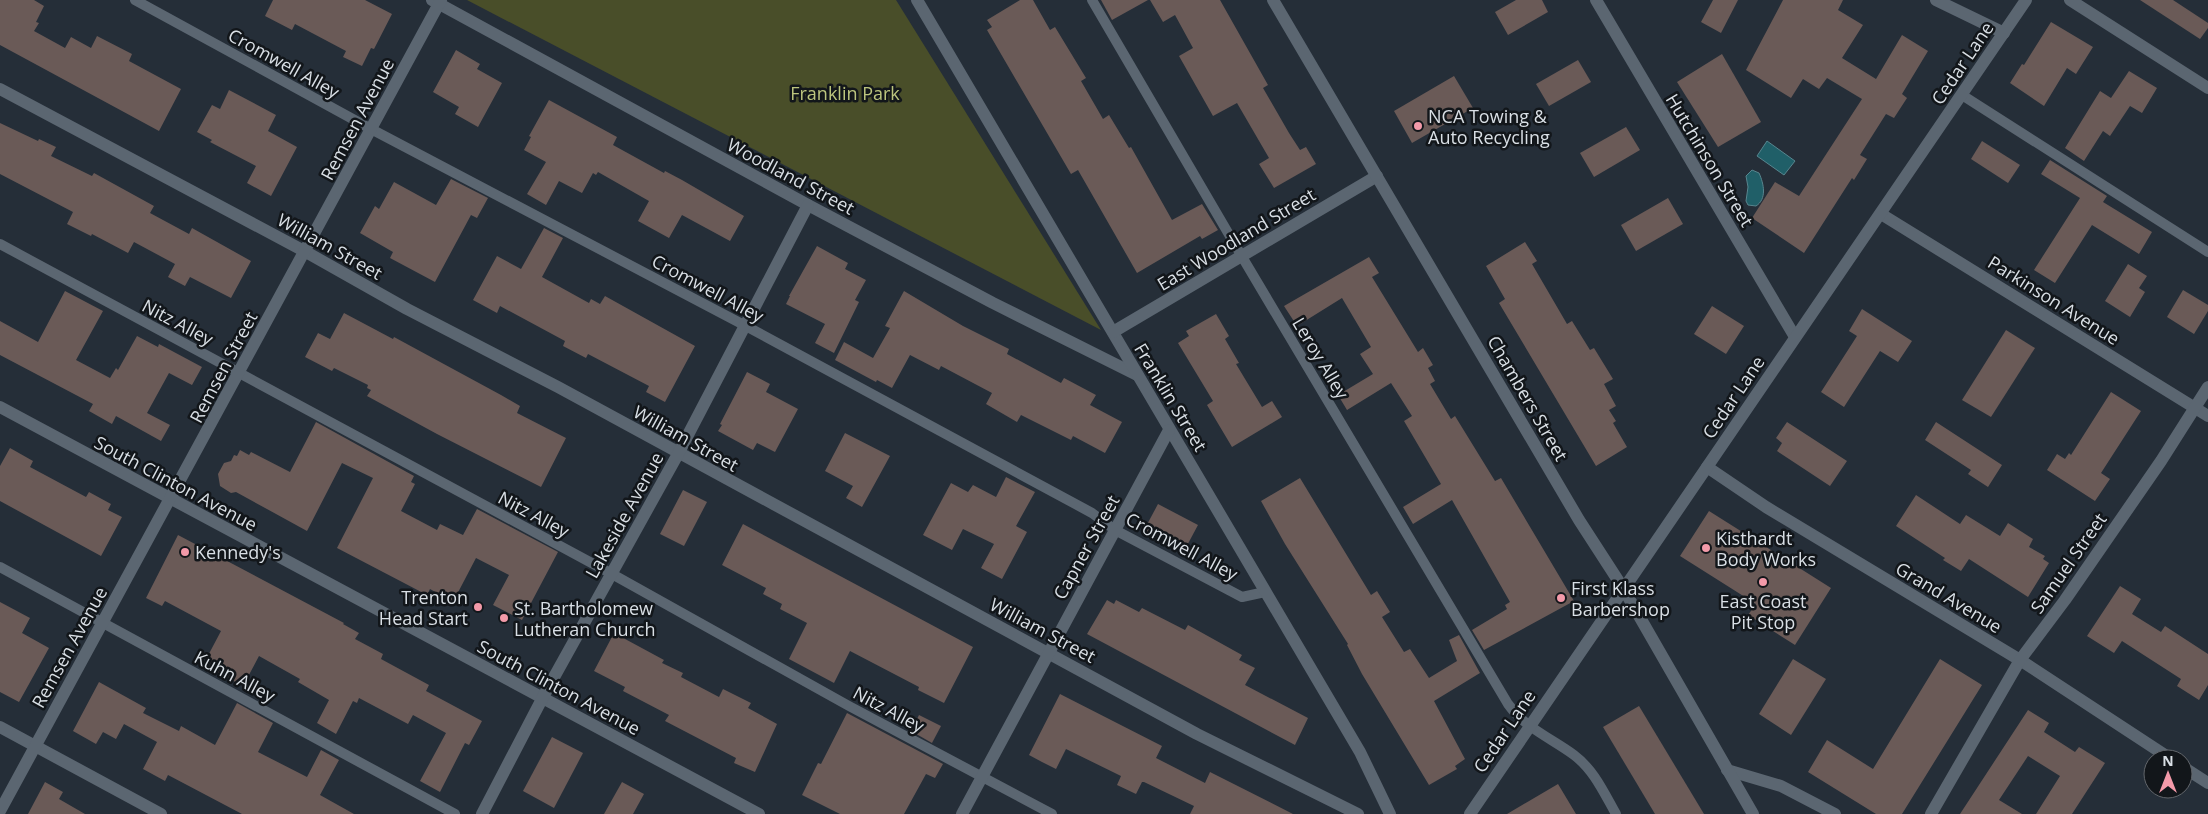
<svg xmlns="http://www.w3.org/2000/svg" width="2208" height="814" font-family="'Open Sans',sans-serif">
  <rect width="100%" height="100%" fill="#252e38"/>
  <polygon fill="#494e29" points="467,0 896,0 1101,330"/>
  <g fill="#205f68" stroke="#58858e">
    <polygon points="1767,141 1795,161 1784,175 1757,156"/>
    <path d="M 1752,170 L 1759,173 C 1764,184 1767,199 1756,206 L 1748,205 L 1746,201 L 1748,187 L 1746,176 Z"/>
  </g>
  <g fill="#6a5a57">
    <polygon points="0,0 34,0 44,6 36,22 39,23 34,31 65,48 71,37 91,48 97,36 132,54 129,61 181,89 159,131 0,45"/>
    <polygon points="273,0 365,0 392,14 374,49 371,48 362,66 343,57 346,51 295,24 292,30 265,16"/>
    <polygon points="1020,0 1033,0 1050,30 1055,27 1086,78 1081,81 1103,119 1109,115 1129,148 1131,147 1172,220 1202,204 1218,230 1202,239 1200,236 1137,273 1078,170 1071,174 987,30 992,27 987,20"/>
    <polygon points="1101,0 1148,0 1112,20"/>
    <polygon points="1150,0 1220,0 1268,85 1263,88 1289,133 1300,150 1306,147 1316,164 1274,188 1259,164 1269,158 1237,103 1213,116 1179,56 1193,48 1175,15 1163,22"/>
    <polygon points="1516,0 1542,0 1548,12 1508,35 1495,12"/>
    <polygon points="1713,0 1738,0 1721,33 1701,22"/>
    <polygon points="1783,0 1843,0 1838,10 1863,25 1842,58 1876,79 1902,35 1928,51 1902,94 1907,98 1894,118 1886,114 1860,155 1867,159 1854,180 1852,178 1804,253 1752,218 1775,182 1799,196 1862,99 1827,78 1819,89 1803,79 1791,98 1746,70"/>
    <polygon points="2140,0 2173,0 2208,23 2208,28 2200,39"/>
    <polygon points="2051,22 2093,47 2076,74 2067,68 2044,106 2010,83 2022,64 2024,65"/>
    <polygon points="456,50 480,64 477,69 502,83 478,127 455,114 459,107 433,92"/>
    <polygon points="1722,54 1761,122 1718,147 1677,82"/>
    <polygon points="1578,60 1591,82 1549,106 1536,84"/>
    <polygon points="2129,71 2157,88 2142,113 2130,106 2110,136 2103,131 2084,161 2065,148 2100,91 2111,98"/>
    <polygon points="1454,76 1473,108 1412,143 1394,111"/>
    <polygon points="229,90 276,115 268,131 297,147 271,196 247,183 256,166 210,142 212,140 197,132 212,105 220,109"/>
    <polygon points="549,100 617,137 613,145 664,173 665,171 682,180 744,216 730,241 682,215 669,238 638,221 649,201 598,172 596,175 593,173 582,193 559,181 546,205 527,194 546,162 524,150 531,137 529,136"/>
    <polygon points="0,123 38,141 39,139 56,147 51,156 92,176 94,173 154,206 150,213 189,234 192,228 251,261 231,298 190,277 185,286 168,277 175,264 134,242 128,253 92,234 91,236 67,224 73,212 0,174"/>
    <polygon points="1626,127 1640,150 1594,177 1580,153"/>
    <polygon points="1982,141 2020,165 2008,183 1971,159"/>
    <polygon points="2050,160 2107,196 2103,202 2152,232 2139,254 2092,225 2055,283 2034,270 2080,198 2041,174"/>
    <polygon points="451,179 488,198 477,218 471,215 435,282 390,258 393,252 360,233 375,206 379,209 394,182 436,205"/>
    <polygon points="1668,198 1683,224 1636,251 1621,225"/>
    <polygon points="544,228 563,238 542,277 589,303 591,299 600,304 605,296 695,346 665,402 646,392 649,386 588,354 586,358 563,346 565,341 500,306 497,313 473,300 497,256 521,269"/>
    <polygon points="1525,242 1537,261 1532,264 1567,324 1572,321 1590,350 1594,348 1613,379 1604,384 1616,406 1609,410 1616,421 1613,423 1627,447 1596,466 1499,303 1505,299 1486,266"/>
    <polygon points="817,246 848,263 845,269 866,280 855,300 859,302 834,353 815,343 825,324 786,304 790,296 789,296"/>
    <polygon points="1369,257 1379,273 1372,277 1418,352 1423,348 1433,365 1428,368 1435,381 1430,384 1451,419 1455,416 1495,481 1501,478 1574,601 1484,650 1472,630 1507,609 1505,605 1510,602 1452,500 1413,524 1403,507 1441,484 1404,421 1412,416 1391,383 1347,410 1338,395 1373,374 1360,354 1371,347 1342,298 1297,326 1284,306"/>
    <polygon points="2128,264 2147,276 2139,288 2145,292 2130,317 2105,301"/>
    <polygon points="2183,290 2208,305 2208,311 2194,334 2167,317"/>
    <polygon points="65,291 103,311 76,360 110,378 116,368 118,370 137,336 158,347 159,344 202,367 192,385 169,373 147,413 170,425 161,441 116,416 112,424 89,411 93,404 0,355 0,321 38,342"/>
    <polygon points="904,291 963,326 1009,349 1007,354 1061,383 1064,378 1096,395 1090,405 1122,422 1105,453 1073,436 1071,440 1021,415 1017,422 986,404 992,393 941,366 939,370 910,355 892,388 877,380 876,382 835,360 844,342 873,358 890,328 885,326"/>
    <polygon points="1712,306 1744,326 1726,354 1694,334"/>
    <polygon points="1862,309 1912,341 1898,362 1880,351 1844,407 1821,392 1857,336 1849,331"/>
    <polygon points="344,313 393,339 394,337 501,395 520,406 517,413 566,438 541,487 437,434 367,396 371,390 367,388 368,385 334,368 332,371 305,357 318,333 330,339"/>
    <polygon points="1216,314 1229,336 1225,339 1239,363 1236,364 1262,407 1272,401 1282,417 1232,447 1207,405 1213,401 1178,343 1189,336 1186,331"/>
    <polygon points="2006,330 2035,348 1991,417 1962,400"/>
    <polygon points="747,372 770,384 766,392 798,409 775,452 757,443 753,450 718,431 722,425 720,424"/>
    <polygon points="2111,392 2141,411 2101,473 2110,479 2095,501 2047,470 2057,454 2065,459 2069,453 2071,455"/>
    <polygon points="316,422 414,476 411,482 415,484 401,511 437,530 440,524 463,535 477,509 558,552 522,620 493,605 509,575 476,558 453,602 430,589 427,595 337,548 373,478 342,463 307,531 236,492 231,493 220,486 218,474 224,463 231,461 234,455 237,456 240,450 249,455 251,452 290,472"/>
    <polygon points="1787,422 1847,461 1830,486 1777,451 1782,443 1776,438"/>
    <polygon points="1936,422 2002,465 1988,487 1968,474 1971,470 1925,440"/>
    <polygon points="845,433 890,456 862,507 846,498 853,486 825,471"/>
    <polygon points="10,448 33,461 30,467 86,497 89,492 111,504 108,510 122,517 101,556 0,501 0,466"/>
    <polygon points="1006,477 1035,492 1016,526 1027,532 1002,579 981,568 994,544 963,529 952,550 923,535 951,483 968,492 973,485 996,497"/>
    <polygon points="1300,478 1371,595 1377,591 1390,612 1382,617 1404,652 1410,649 1429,678 1457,661 1449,640 1459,635 1480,673 1434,701 1465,759 1455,766 1457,769 1429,785 1362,674 1347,645 1348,644 1285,544 1261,501"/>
    <polygon points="683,490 707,502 684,546 660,534"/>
    <polygon points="1916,495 1960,524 1966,515 2000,536 2008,523 2033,539 2029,547 2045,556 2043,559 2049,563 2028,597 1969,559 1961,571 1943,560 1945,558 1896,526"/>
    <polygon points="1158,504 1198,525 1183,553 1143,532"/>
    <polygon points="1709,511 1831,588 1795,645 1748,615 1756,604 1680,556"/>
    <polygon points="743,524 973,647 944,703 918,690 919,687 850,651 834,683 789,659 807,623 780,609 782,604 763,594 766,588 722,565"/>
    <polygon points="178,535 344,623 343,624 359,633 355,639 383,654 381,659 429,685 426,691 482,721 469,745 465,743 440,792 420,781 446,733 413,715 408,724 359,698 357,703 353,701 336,734 317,723 329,700 298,682 300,679 259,656 243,686 203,665 221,631 165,601 162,606 146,598"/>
    <polygon points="2120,586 2141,599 2132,614 2161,632 2165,626 2208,654 2208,685 2199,700 2177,686 2181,679 2122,641 2114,653 2087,636"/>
    <polygon points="1107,600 1114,604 1116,600 1139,612 1142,608 1185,630 1188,625 1242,655 1239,660 1255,668 1245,685 1308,718 1295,745 1087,634"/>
    <polygon points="0,602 30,618 22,633 49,648 19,702 0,692"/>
    <polygon points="614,633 664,660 662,663 683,673 681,677 719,697 723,689 751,703 748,708 777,724 755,772 734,763 736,758 665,721 669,715 623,691 625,687 594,671"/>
    <polygon points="1793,659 1826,679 1791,735 1759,714"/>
    <polygon points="1940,659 1982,685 1902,814 1876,814 1808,772 1827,740 1873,769"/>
    <polygon points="99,682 146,708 143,713 179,731 181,726 215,745 237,703 273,723 258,752 307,777 321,750 339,760 320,795 354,814 242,814 168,775 165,781 143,769 157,742 124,724 116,739 103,732 96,744 73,731"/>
    <polygon points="1060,694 1162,746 1156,758 1205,783 1210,772 1293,814 1190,814 1194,806 1144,782 1142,782 1136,794 1117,785 1121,776 1066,749 1056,769 1042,762 1029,755"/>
    <polygon points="1639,706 1704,814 1655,814 1603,727"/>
    <polygon points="2028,710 2049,723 2044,732 2075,752 2079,747 2105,763 2072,814 2036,814 2060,776 2028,756 1999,800 2022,814 1960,814"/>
    <polygon points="847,713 943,764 935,778 926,774 904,814 840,814 802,795 818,763 821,764"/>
    <polygon points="919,715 941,726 932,743 911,731"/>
    <polygon points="552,737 583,753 554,808 523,791"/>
    <polygon points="45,782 63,792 59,799 85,814 28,814"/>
    <polygon points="622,782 644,794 633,814 604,814"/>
    <polygon points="1558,784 1576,814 1507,814"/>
  </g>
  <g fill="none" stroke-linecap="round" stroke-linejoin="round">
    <g stroke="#5b6671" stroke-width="10">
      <polyline points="135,0 371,129 744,325 1092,513 1115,530 1242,597 1265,592"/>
      <path d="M 1092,0 L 1241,255 L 1508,704 C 1525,728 1551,738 1574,755 C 1594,770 1604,793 1616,814"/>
      <polyline points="1962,95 2208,252"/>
      <polyline points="0,244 612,574 849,706 1052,814"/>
      <polyline points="0,567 455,814"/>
    </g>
    <g stroke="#5b6671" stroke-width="12">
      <polyline points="432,0 808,205 993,303 1137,375"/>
      <polyline points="917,0 1360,752 1390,814"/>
      <polyline points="1596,0 1795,337"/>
      <polyline points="1936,0 2004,33"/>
      <polyline points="2070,0 2208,88"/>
      <polyline points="0,89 306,252 407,309 558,387 1197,734 1358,814"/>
      <polyline points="1881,214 2208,416"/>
      <polyline points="1113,332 1377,176"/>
      <polyline points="0,407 759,814"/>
      <polyline points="1707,467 1766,507 2020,660 2171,759"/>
      <polyline points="0,727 161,814"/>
      <polyline points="2183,767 2208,783"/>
      <polyline points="1727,770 1781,786 1835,814"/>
      <polyline points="0,811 441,0"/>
      <polyline points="482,814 543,697 678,454 808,205"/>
      <polyline points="962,814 1169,430"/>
      <polyline points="1931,814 2020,660 2065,600 2161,461 2208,387"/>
    </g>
    <g stroke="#5b6671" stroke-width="12">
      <polyline points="1273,0 1579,520 1623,588 1753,814"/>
      <polyline points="1470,814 2026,0"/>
    </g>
  </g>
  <g fill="#f39aa9" stroke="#12161a" stroke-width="2">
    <circle cx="1418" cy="126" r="5"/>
    <circle cx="1706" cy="548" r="5"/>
    <circle cx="185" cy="552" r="5"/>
    <circle cx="1763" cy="582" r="5"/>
    <circle cx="1561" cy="598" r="5"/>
    <circle cx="478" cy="607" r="5"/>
    <circle cx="504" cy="618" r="5"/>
  </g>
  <g text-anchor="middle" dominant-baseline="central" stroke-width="5" stroke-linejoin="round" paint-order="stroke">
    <g font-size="18" fill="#d9dfe5" stroke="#12161a">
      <text transform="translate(284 63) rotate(29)">Cromwell Alley</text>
      <text transform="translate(1962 63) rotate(-56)">Cedar Lane</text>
      <text transform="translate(357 119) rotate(-62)">Remsen Avenue</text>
      <text transform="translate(1710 160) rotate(59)">Hutchinson Street</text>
      <text transform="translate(791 176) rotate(28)">Woodland Street</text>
      <text transform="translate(1236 239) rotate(-31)">East Woodland Street</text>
      <text transform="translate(330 246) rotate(29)">William Street</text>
      <text transform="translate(708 288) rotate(28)">Cromwell Alley</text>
      <text transform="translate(2054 300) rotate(32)">Parkinson Avenue</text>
      <text transform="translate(178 322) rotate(28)">Nitz Alley</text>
      <text transform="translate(1321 358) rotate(59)">Leroy Alley</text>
      <text transform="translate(223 367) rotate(-62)">Remsen Street</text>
      <text transform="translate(1171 397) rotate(59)">Franklin Street</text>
      <text transform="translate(1733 397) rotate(-56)">Cedar Lane</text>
      <text transform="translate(1528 398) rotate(60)">Chambers Street</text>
      <text transform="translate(686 438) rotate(29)">William Street</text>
      <text transform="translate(176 483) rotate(28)">South Clinton Avenue</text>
      <text transform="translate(534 514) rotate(28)">Nitz Alley</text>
      <text transform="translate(624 515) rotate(-61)">Lakeside Avenue</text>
      <text transform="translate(1182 546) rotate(28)">Cromwell Alley</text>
      <text transform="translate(1086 547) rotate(-61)">Capner Street</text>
      <text transform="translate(2068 563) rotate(-55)">Samuel Street</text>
      <text transform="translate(1949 597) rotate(31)">Grand Avenue</text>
      <text transform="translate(1043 630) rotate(28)">William Street</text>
      <text transform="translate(69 647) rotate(-61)">Remsen Avenue</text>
      <text transform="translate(235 676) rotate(28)">Kuhn Alley</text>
      <text transform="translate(559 687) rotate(28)">South Clinton Avenue</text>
      <text transform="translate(889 709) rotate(28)">Nitz Alley</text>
      <text transform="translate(1504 731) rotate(-56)">Cedar Lane</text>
    </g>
    <g font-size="18" fill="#bcc57e" stroke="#12161a">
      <text x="845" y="93">Franklin Park</text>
    </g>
    <g font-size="18" fill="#d9dfe5" stroke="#12161a" text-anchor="start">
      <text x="1428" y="116">NCA Towing &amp;<tspan x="1428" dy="21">Auto Recycling</tspan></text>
      <text x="1716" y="538">Kisthardt<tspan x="1716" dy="21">Body Works</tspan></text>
      <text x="195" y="552">Kennedy's</text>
      <text x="1571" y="588">First Klass<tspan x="1571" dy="21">Barbershop</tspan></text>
      <text x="468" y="597" text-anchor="end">Trenton<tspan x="468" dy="21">Head Start</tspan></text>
      <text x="1763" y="601" text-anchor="middle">East Coast<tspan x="1763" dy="21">Pit Stop</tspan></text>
      <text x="514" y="608">St. Bartholomew<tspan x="514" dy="21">Lutheran Church</tspan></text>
    </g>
  </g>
  <g transform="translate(2168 774)"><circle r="24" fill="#12161a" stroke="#62666b"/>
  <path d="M0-4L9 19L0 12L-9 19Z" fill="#f39aa9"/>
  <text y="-8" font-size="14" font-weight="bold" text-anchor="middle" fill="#d9dfe5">N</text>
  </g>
</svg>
